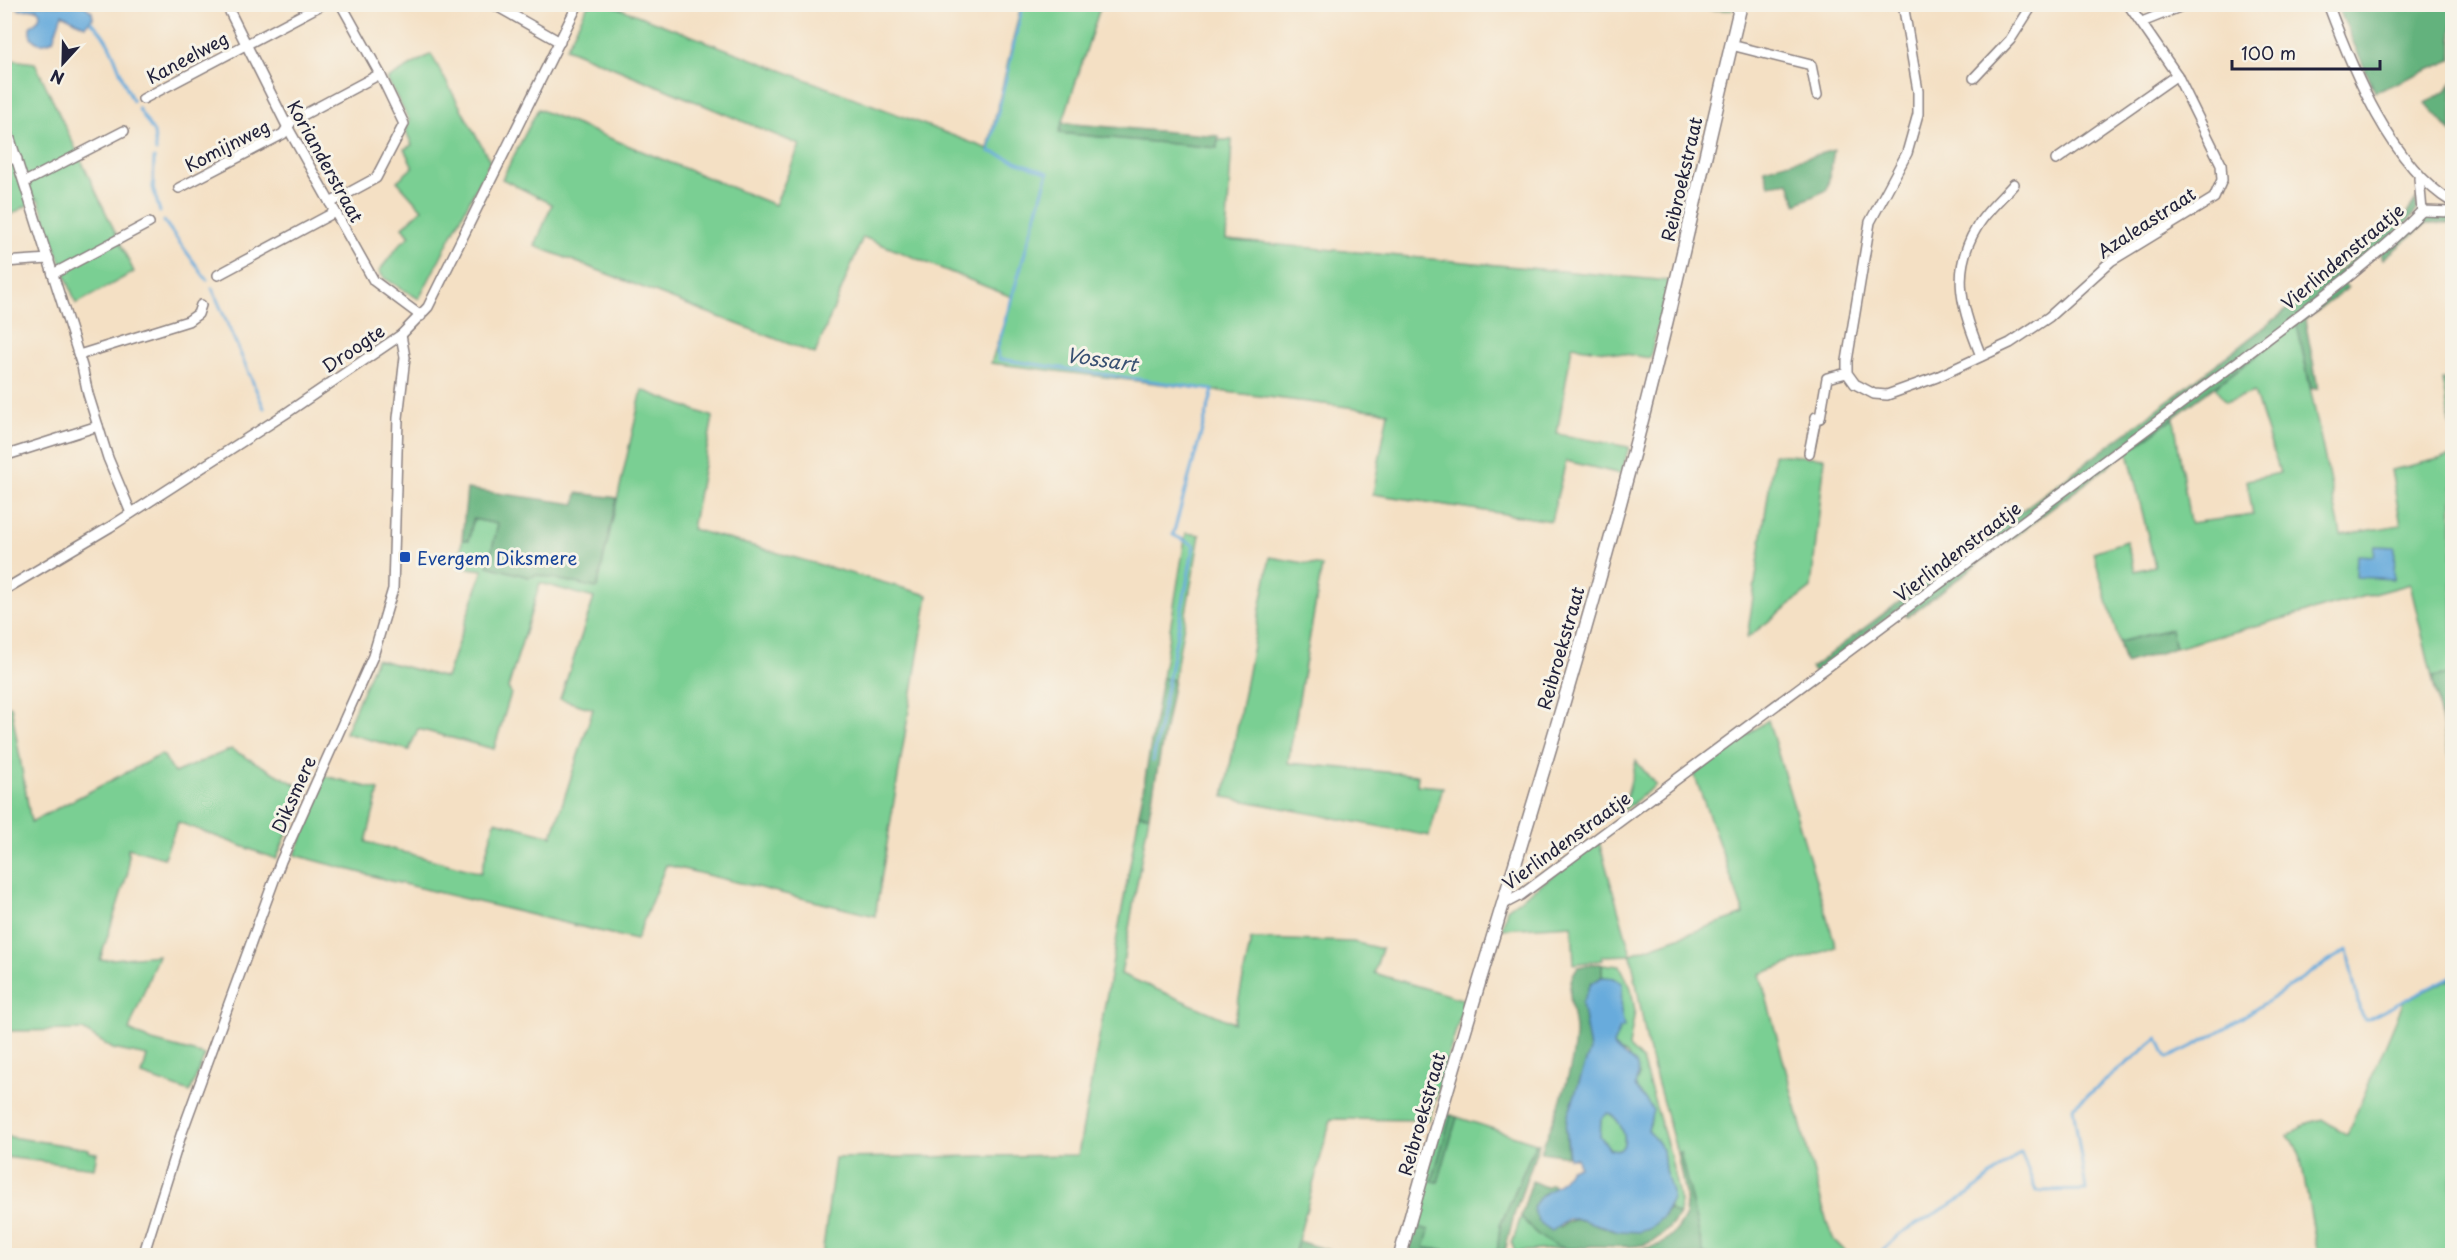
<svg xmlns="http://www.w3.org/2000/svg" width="2457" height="1260" font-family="'Playpen Sans',sans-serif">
  <rect width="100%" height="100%" fill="#f7f3e8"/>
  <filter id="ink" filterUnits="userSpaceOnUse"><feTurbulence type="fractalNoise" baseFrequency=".0167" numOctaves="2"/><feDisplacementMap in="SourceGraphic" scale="12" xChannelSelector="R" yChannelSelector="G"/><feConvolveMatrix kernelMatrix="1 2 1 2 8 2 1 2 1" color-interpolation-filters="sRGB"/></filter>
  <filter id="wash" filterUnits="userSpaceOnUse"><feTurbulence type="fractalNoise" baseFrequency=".008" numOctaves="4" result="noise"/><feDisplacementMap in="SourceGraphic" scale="24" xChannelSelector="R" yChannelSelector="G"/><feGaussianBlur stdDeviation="1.35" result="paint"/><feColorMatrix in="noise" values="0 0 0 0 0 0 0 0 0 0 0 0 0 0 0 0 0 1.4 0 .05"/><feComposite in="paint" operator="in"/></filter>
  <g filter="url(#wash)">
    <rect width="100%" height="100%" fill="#f4e0c4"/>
    <g fill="#7acf93" stroke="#4e7867" stroke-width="1.5">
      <polygon points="588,5 611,5 988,149 1021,5 1101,5 1059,133 1217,148 1218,140 1232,140 1226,240 1669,281 1650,358 1572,346 1557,434 1629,447 1621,474 1566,461 1551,521 1373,494 1388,412 991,363 1012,297 863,237 815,354 535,246 552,204 502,179 538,109 775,205 800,145 566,48"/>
      <polygon points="1536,5 1733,5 1732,10"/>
      <polygon points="431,54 490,161 419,299 384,278 379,271 400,244 410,236 403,227 422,209 397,181 413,167 404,149 412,145 406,131 409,120 387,79"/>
      <polygon points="12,60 35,63 134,272 76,304 38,199 5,218 4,62"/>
      <polygon points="2297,325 2341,535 2401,525 2391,470 2452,456 2452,684 2450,674 2432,677 2410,584 2175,648 2170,629 2119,642 2093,552 2126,541 2135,571 2155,566 2128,452 2174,418 2190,523 2253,515 2247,480 2280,473 2254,392 2225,402 2215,387"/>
      <polygon points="2442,380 2452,380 2452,433"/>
      <polygon points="642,390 713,417 692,529 928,595 875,916 666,865 636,940 395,882 295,855 325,776 379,790 366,842 481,873 495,821 552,836 593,709 560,699 594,598 540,583 508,688 511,693 494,749 418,729 409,750 345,733 376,659 446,678 483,570 459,567 462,540 469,540 473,519 498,524 488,566 529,577 538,574 597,588"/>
      <polygon points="1774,454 1825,458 1811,588 1747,638"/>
      <polygon points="1186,533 1200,535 1174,680 1162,678"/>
      <polygon points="1270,557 1322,566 1288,763 1418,775 1417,785 1443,787 1429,836 1224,797"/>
      <polygon points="11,706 31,822 160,755 164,756 174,773 231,749 306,790 276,859 178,822 164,858 128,848 128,872 100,960 158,955 129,1030 152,1041 205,1055 190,1092 142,1075 147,1056 113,1049 83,1030 5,1031 4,707"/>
      <polygon points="1768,720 1836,947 1760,974 1828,1226 1834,1240 1849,1255 1704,1255 1680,1153 1677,1153 1648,1048 1631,955 1602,956 1603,960 1574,964 1572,925 1502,929 1507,909 1599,842 1631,954 1744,914 1694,774"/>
      <polygon points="1636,761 1656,785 1623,811"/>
      <polygon points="1139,814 1149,815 1121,974 1234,1023 1251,939 1353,942 1382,949 1374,973 1465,1000 1429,1120 1331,1119 1294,1255 822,1256 835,1158 1078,1155"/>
      <path d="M 1602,964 L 1620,966 L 1631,988 L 1635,1011 L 1629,1047 L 1642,1060 L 1670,1154 L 1680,1202 L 1679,1215 L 1668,1209 L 1672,1198 L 1665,1170 L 1663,1150 L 1648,1130 C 1657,1112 1644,1101 1635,1086 L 1639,1075 L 1627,1054 L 1617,1051 L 1613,1045 C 1622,1011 1627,1014 1614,978 L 1602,977 Z"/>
      <polygon points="2452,978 2452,1255 2318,1255 2300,1155 2293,1141 2287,1136 2308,1123 2322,1119 2347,1135 2404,1001"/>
      <polygon points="1444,1113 1451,1115 1432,1181 1438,1182 1457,1117 1536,1143 1500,1226 1497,1254 1424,1248 1413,1225"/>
      <path d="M 1608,1113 C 1619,1117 1631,1140 1620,1150 L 1610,1149 L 1600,1136 L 1601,1119 Z"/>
      <polygon points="4,1136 89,1149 89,1152 97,1153 94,1168 5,1157"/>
      <path d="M 1521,1216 C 1532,1231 1548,1243 1566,1248 L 1515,1252 L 1512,1244 Z"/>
    </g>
    <g fill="#63b27d" stroke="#426a5c" stroke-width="1.5">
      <polygon points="2337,5 2452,5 2452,60 2375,92"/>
      <polygon points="2452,83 2452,133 2426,103 2447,91"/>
      <polygon points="1062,123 1218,136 1217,148 1059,133"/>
      <polygon points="1834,150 1827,190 1796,204 1789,182 1769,185 1764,169"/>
      <polygon points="2416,200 2417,210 2406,224 2339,280 2348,288 2305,320 2318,388 2311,389 2297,325 1907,617 1899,608 1815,673 1811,668 2151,414 2382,237 2404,218"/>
      <path d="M 2452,214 L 2452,223 L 2426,224 L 2383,259 L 2381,253 C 2406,231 2418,216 2452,214 Z"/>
      <polygon points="467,489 575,504 577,493 617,498 597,588 538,575 529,577 488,566 498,524 473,519 469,540 462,540"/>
      <polygon points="2171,629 2175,648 2125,664 2119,642"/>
      <polygon points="2450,674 2452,684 2452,768 2432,677"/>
      <polygon points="1162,678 1174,680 1149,815 1139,814"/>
      <path d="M 1593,964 L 1602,964 L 1602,977 L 1591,984 L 1585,1020 L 1590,1050 L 1568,1115 L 1566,1128 L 1568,1156 L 1541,1152 C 1555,1114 1573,1076 1575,1035 C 1576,1012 1561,987 1578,967 Z"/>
      <polygon points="1451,1115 1457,1117 1438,1182 1432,1181"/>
      <polygon points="1536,1143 1539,1144 1514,1215 1504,1255 1432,1255 1406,1251 1413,1225 1429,1230 1424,1248 1497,1254 1500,1226"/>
      <polygon points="1680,1152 1704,1255 1543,1255 1574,1251 1631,1252 1662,1244 1676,1231 1685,1218 1686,1199 1677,1153"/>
      <path d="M 1532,1181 L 1545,1187 L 1552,1184 L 1557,1188 L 1543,1194 L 1560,1228 C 1580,1209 1594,1229 1617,1230 C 1631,1231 1650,1221 1663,1217 L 1668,1209 L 1679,1215 C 1655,1251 1637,1247 1598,1246 C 1587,1245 1576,1250 1565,1248 C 1547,1246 1531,1230 1521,1216 Z"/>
      <polygon points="1298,1241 1331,1251 1330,1255 1294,1255"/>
    </g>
    <g fill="#68abdc" stroke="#45668c" stroke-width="1.5" fill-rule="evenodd">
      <path d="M 15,5 L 84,5 L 92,12 L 93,18 L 85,26 L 62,14 L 53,40 C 41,47 28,42 30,27 L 39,19 L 40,13 L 37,9 L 20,10 Z"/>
      <polygon points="2375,546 2395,547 2394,579 2356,577 2357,555 2374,556"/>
      <path d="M 1602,977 L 1614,978 L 1622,983 L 1621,1011 L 1624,1027 L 1620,1028 L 1613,1045 C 1625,1064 1645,1053 1635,1086 L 1653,1110 L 1648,1130 L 1663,1150 L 1665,1170 L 1672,1192 L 1672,1198 L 1663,1217 L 1649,1229 L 1639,1232 L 1619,1231 L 1578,1219 L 1569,1219 L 1552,1231 L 1539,1222 L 1533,1209 C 1538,1191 1559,1191 1570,1169 L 1579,1167 L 1577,1158 L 1569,1158 L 1566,1128 L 1568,1115 L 1590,1050 L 1582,1003 L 1591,984 ZM 1608,1113 C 1619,1117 1631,1140 1620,1150 L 1610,1149 L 1600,1136 L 1601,1119 Z"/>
    </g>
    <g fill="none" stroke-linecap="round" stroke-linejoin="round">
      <g stroke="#68abdc" stroke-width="3">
        <polyline points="1023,4 989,151 1048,173 997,349 999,359 1213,390 1173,535 1194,545 1153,761"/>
        <path d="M 91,22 C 115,41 118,75 133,101"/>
        <polyline points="138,108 154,133 156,151"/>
        <polyline points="154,158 153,188 160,212"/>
        <polyline points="164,221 207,280"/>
        <polyline points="212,288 264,408"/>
        <path d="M 1877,1256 L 1903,1232 L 1969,1194 L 2021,1152 L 2036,1191 L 2086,1190 L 2073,1107 L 2158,1038 L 2167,1058 C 2231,1031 2287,985 2347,950 L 2360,1012 L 2364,1019 L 2368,1019 L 2452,976"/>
      </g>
    </g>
  </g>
  <g filter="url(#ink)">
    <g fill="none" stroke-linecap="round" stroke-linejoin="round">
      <g stroke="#8b8180" stroke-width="12">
        <g id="minor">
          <polyline points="226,4 288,128 374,281 421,316"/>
          <polyline points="493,4 560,42"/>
          <polyline points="1903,4 1918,91 1918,114 1907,153 1870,222 1847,361 1847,373 1855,384 1874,394 1887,395 1937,377 2010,343 2049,317 2111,261 2214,198 2222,180 2221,164 2177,75 2128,4"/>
          <path d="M 2328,4 C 2353,71 2391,165 2452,202"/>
          <polyline points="2142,22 2187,4"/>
          <polyline points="1731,45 1811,65 1817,95"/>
          <polyline points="1974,78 2010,40 2033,4"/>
          <polyline points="143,99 323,4"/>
          <polyline points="4,120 82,366 88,394 108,458 131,513"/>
          <polyline points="4,159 17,159"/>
          <polyline points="2056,160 2177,75"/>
          <polyline points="2419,178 2422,211"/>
          <polyline points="25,182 124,131"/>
          <polyline points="179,188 283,134 292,121 380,74 341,4"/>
          <polyline points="330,203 376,178 404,124 380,74"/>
          <polyline points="2422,211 2452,212"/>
          <polyline points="4,262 49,259"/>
          <polyline points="53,274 149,223"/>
          <polyline points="218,275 335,212"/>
          <polyline points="79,355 188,321 198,314 201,305"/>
          <path d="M 1981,356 C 1963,310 1949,273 1977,227 C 1986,211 2002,198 2014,184"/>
          <polyline points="1809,453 1816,417 1820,418 1827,378 1847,373"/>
          <polyline points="4,456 98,426"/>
          <polyline points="4,590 110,527 285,414 401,335 428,307 578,4"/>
          <path d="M 1502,905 L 1521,895 L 2240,360 C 2302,312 2367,267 2422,211"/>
          <polyline points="143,1256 181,1135 281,861 373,656 393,589 398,418 405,357 401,335"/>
        </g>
      </g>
      <g stroke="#8b8180" stroke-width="15">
        <path id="tertiary" d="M 1400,1256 C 1469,1000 1555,749 1623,492 C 1667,331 1702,167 1741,4"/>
      </g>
      <use href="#minor" stroke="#fff" stroke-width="9"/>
      <use href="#tertiary" stroke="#fff" stroke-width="12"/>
    </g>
  </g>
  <rect fill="#1a4fb4" stroke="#f7f3e8" stroke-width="2" x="399" y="551" width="12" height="12" rx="3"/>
  <g text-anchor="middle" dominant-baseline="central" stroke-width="6" stroke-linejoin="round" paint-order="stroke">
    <g font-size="18" fill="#22223b" stroke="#f7f3e8">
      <text transform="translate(187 57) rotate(-28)">Kaneelweg</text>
      <text transform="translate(227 145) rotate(-27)">Komijnweg</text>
      <text transform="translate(326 161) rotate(61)">Korianderstraat</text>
      <text transform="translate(1681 179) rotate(-77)">Reibroekstraat</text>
      <text transform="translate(2146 222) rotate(-33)">Azaleastraat</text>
      <text transform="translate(2342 256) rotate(-40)">Vierlindenstraatje</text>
      <text transform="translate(353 348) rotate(-34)">Droogte</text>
      <text transform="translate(1957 551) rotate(-37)">Vierlindenstraatje</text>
      <text transform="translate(1560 648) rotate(-74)">Reibroekstraat</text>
      <text transform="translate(293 794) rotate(-66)">Diksmere</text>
      <text transform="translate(1566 840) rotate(-36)">Vierlindenstraatje</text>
      <text transform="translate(1421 1114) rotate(-74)">Reibroekstraat</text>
    </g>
    <g font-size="18" fill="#164399" stroke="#f7f3e8" text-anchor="start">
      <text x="417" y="557">Evergem Diksmere</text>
    </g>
    <g font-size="20" font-style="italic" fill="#3a5273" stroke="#f7f3e8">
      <text transform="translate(1102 359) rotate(8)">Vossart</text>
    </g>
  </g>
  <rect width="2457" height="1260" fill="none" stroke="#f7f3e8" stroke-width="24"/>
  <g transform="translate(63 63) rotate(202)" stroke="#f7f3e8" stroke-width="4.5" paint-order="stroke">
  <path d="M0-4.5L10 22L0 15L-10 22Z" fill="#22223b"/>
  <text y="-9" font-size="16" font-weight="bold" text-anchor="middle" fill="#22223b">N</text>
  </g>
  <path d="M2232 60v9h148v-9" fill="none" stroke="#22223b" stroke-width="3"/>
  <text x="2241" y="60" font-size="18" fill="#22223b" stroke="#f7f3e8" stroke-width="4.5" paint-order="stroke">100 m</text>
</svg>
